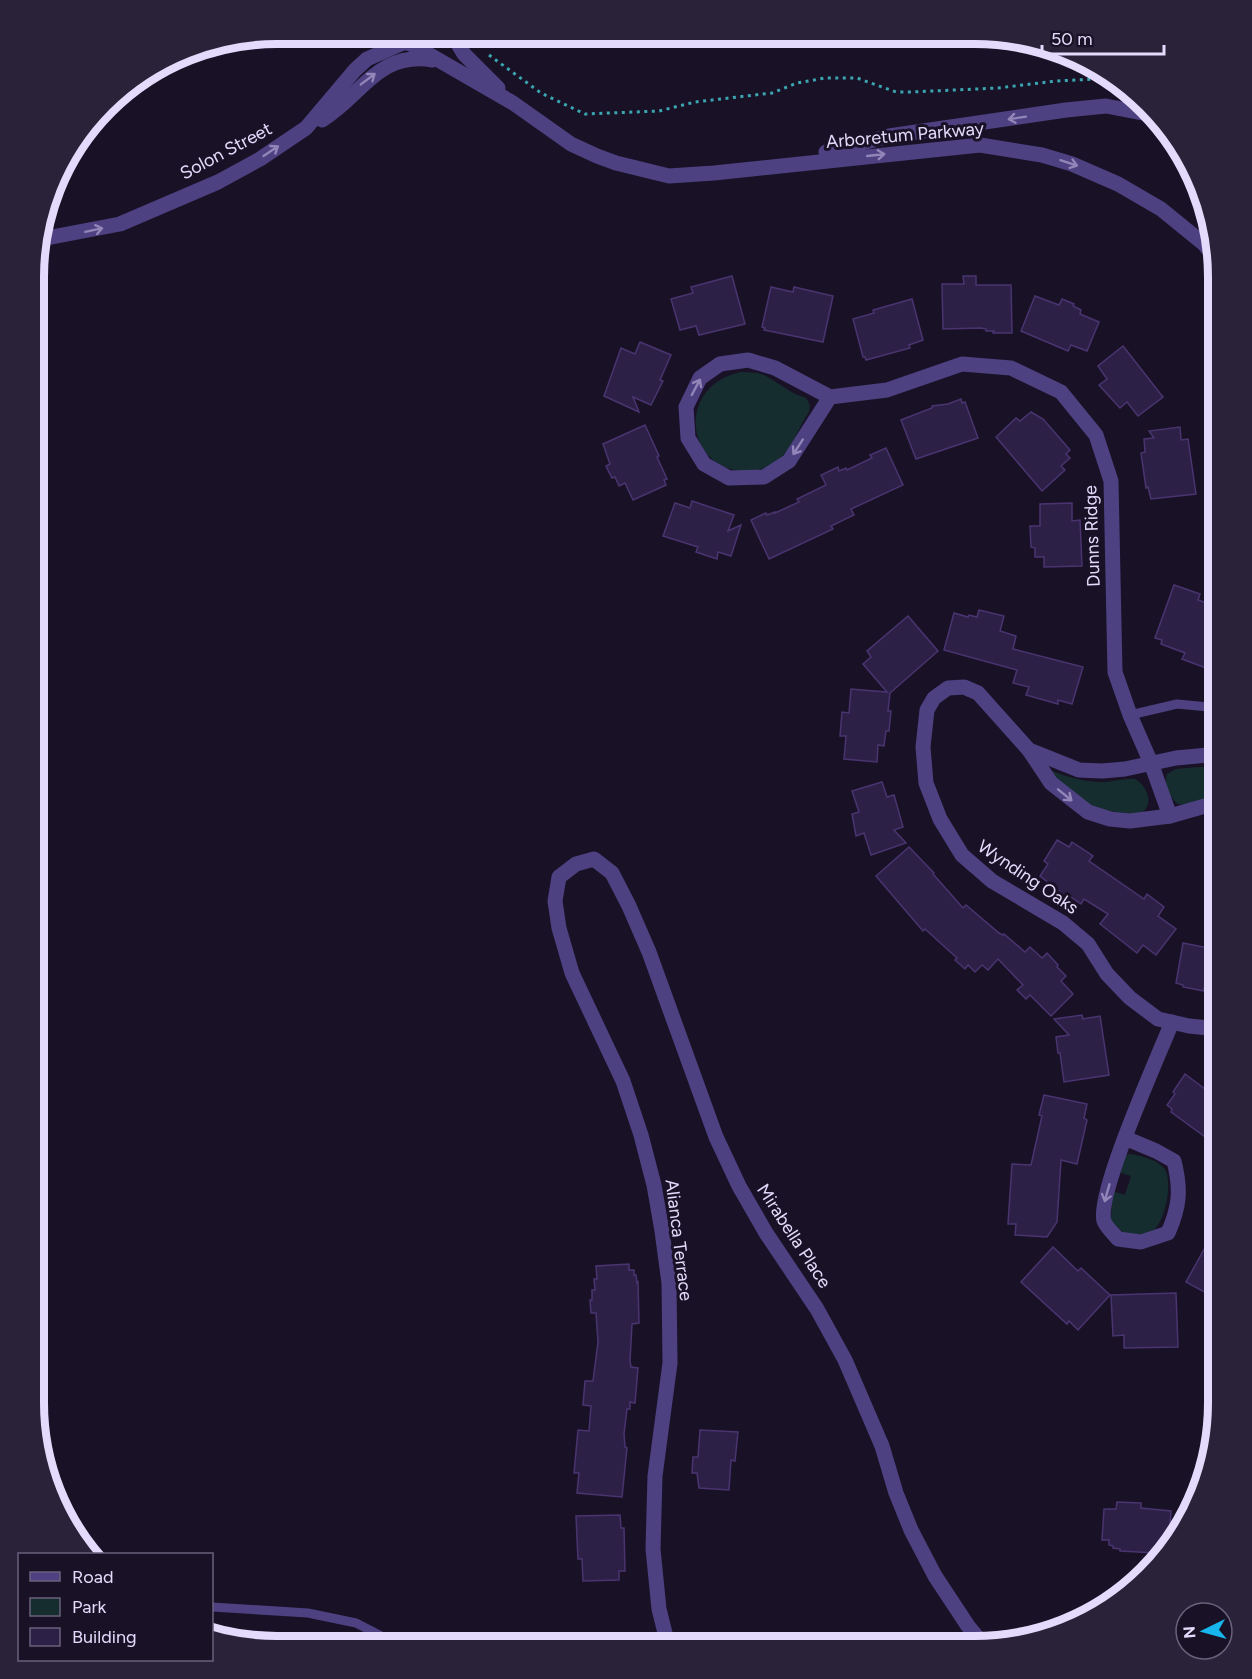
<svg xmlns="http://www.w3.org/2000/svg" width="1252" height="1679" font-family="Figtree,sans-serif">
  <rect width="100%" height="100%" fill="#191227"/>
  <g fill="#162d30">
    <path d="M 741,372 L 758,373 L 766,376 L 795,394 L 806,398 L 810,405 L 809,412 C 799,426 793,447 780,459 C 772,466 761,470 750,471 C 685,474 674,386 741,372 Z"/>
    <path d="M 1198,767 L 1219,767 L 1219,795 L 1185,805 L 1178,804 C 1169,797 1163,785 1167,774 L 1176,769 Z"/>
    <path d="M 1047,769 C 1067,777 1086,783 1107,782 C 1117,781 1126,778 1135,779 C 1148,787 1155,805 1140,814 C 1090,811 1081,804 1047,769 Z"/>
    <path d="M 1129,1154 C 1140,1155 1157,1160 1164,1168 C 1174,1181 1165,1226 1150,1233 C 1143,1236 1133,1234 1126,1235 L 1111,1221 L 1112,1191 L 1125,1195 L 1131,1176 L 1118,1172 L 1124,1156 Z"/>
  </g>
  <path fill="#0f1a43" d="M 1218,1396 L 1217,1428 C 1206,1422 1208,1413 1209,1402 Z"/>
  <g fill="#2d2046" stroke="#493470" stroke-width="1.5">
    <polygon points="732,276 745,324 699,335 696,326 680,330 671,299 693,293 691,287"/>
    <polygon points="963,276 976,276 976,285 1011,285 1012,333 993,333 994,331 986,331 986,329 981,328 943,329 942,284 964,284"/>
    <polygon points="771,287 793,292 794,287 833,296 823,342 764,330 765,328 762,327"/>
    <polygon points="1035,296 1059,305 1062,299 1074,304 1073,306 1081,310 1080,314 1099,322 1087,351 1071,345 1068,351 1021,331"/>
    <polygon points="912,299 923,340 909,345 910,348 866,360 865,357 863,357 853,319 874,313 873,310"/>
    <polygon points="640,342 671,355 660,380 663,381 651,405 633,397 639,412 604,396 621,348 635,354"/>
    <polygon points="1123,346 1163,397 1138,416 1127,402 1120,408 1099,385 1107,379 1098,366"/>
    <polygon points="961,399 962,403 965,402 978,438 916,459 901,420 932,408 932,406 948,404"/>
    <polygon points="1031,412 1043,419 1070,450 1066,454 1070,458 1061,466 1065,470 1042,491 996,437 1016,418 1020,421"/>
    <polygon points="645,425 659,456 657,457 667,479 664,480 666,485 633,500 625,483 619,486 615,477 612,478 606,466 610,464 603,444"/>
    <polygon points="1180,427 1181,440 1188,439 1196,494 1151,499 1148,487 1146,488 1141,453 1145,452 1144,439 1154,438 1149,431"/>
    <polygon points="886,448 903,485 851,509 854,515 831,526 833,529 769,559 751,520 766,513 767,515 775,512 775,513 799,502 797,499 826,485 821,475 838,467 839,471 846,468 847,470 872,458 870,455"/>
    <polygon points="692,501 734,515 728,531 741,525 731,556 718,552 717,559 696,552 698,547 663,536 675,503 690,508"/>
    <polygon points="1072,503 1072,521 1080,520 1082,566 1044,567 1044,557 1035,557 1035,548 1031,547 1030,526 1040,526 1040,504"/>
    <polygon points="1174,585 1200,594 1198,600 1219,607 1219,645 1216,653 1212,651 1206,668 1182,659 1185,653 1161,644 1162,640 1155,638"/>
    <polygon points="979,610 1004,616 1000,631 1016,636 1013,649 1083,667 1072,704 1058,700 1058,704 1026,695 1029,687 1013,683 1017,670 944,650 954,613 968,617 969,615 977,617"/>
    <polygon points="908,616 938,651 890,693 888,711 891,711 889,731 886,731 884,746 878,745 877,762 844,759 846,736 840,736 842,712 849,713 851,689 887,692 863,664 871,657 867,651"/>
    <polygon points="882,782 887,797 894,795 903,827 894,830 906,843 871,855 864,833 856,836 852,814 859,812 852,791"/>
    <polygon points="1057,840 1069,847 1072,842 1093,856 1089,861 1144,899 1147,894 1164,907 1158,916 1176,929 1156,955 1143,945 1137,953 1100,924 1108,914 1084,899 1081,904 1068,895 1067,897 1040,876 1048,864 1044,861"/>
    <polygon points="909,847 934,873 933,874 963,908 966,905 999,933 1003,935 1004,934 1025,952 1030,947 1042,958 1047,953 1058,965 1057,967 1066,976 1061,981 1073,994 1051,1016 1030,995 1026,999 1017,990 1023,985 998,959 988,970 982,965 975,972 968,965 965,969 955,960 957,958 925,929 923,931 876,876"/>
    <polygon points="1183,943 1219,950 1219,991 1204,988 1204,991 1183,987 1183,985 1176,983"/>
    <polygon points="1082,1015 1083,1019 1100,1016 1109,1075 1064,1082 1060,1053 1058,1053 1056,1037 1069,1035 1054,1019"/>
    <polygon points="1185,1074 1205,1089 1209,1084 1219,1091 1219,1147 1171,1112 1172,1109 1167,1105 1175,1094 1173,1092"/>
    <polygon points="1044,1095 1087,1104 1084,1118 1087,1120 1077,1164 1061,1160 1057,1222 1047,1237 1015,1235 1016,1224 1008,1224 1012,1164 1031,1165 1042,1116 1039,1115"/>
    <polygon points="1207,1244 1219,1245 1219,1300 1186,1282"/>
    <polygon points="1053,1247 1078,1271 1081,1268 1110,1295 1078,1330 1069,1321 1067,1324 1021,1282"/>
    <polygon points="629,1264 629,1270 634,1270 634,1275 636,1275 637,1283 638,1282 639,1323 632,1324 630,1361 631,1367 638,1368 635,1403 630,1402 630,1409 627,1409 624,1434 625,1447 627,1448 622,1497 577,1493 579,1473 574,1473 578,1430 589,1431 591,1406 583,1405 585,1381 593,1381 598,1342 596,1313 591,1313 590,1300 592,1300 592,1290 595,1290 594,1279 597,1279 596,1266"/>
    <polygon points="1176,1293 1178,1347 1124,1348 1124,1335 1113,1336 1111,1295"/>
    <polygon points="700,1430 738,1432 735,1461 731,1460 729,1490 699,1488 697,1473 692,1473 693,1457 698,1457"/>
    <polygon points="1117,1502 1141,1503 1141,1508 1171,1511 1168,1549 1166,1552 1156,1551 1156,1553 1120,1551 1120,1549 1113,1548 1113,1546 1109,1545 1109,1540 1102,1540 1104,1509 1116,1509"/>
    <polygon points="620,1515 621,1528 624,1528 625,1571 619,1571 619,1580 583,1581 582,1559 578,1559 576,1516"/>
  </g>
  <g fill="none" stroke-linecap="round" stroke-linejoin="round">
    <polyline stroke="#3ba5b0" stroke-width="3" stroke-dasharray="3 4.5" stroke-linecap="butt" points="489,55 541,93 585,114 659,111 695,102 772,93 797,83 825,78 857,78 896,92 911,92 998,88 1056,81 1115,78"/>
    <g stroke="#4e4182" stroke-width="9">
      <polyline points="1130,715 1177,704 1219,708"/>
      <polyline points="212,1607 308,1613 356,1623 397,1644"/>
    </g>
    <g stroke="#4e4182" stroke-width="15">
      <polyline points="830,397 789,461 764,477 729,478 704,464 688,438 686,407 700,378 720,364 748,360 775,368 830,397 887,390 962,364 1011,368 1061,392 1096,435 1111,481 1115,672 1130,715 1151,763 1170,816"/>
      <polyline points="1029,750 1079,770 1102,771 1125,769 1176,758 1219,754"/>
      <polyline points="1219,1029 1189,1026 1158,1019 1130,998 1107,974 1088,944 1063,923 992,881 962,855 940,819 926,783 923,747 927,710 934,698 948,688 964,687 978,693 1029,750 1051,783 1088,812 1110,819 1130,821 1170,816 1219,802"/>
      <path d="M 1125,1138 L 1156,1151 L 1174,1161 C 1181,1189 1180,1206 1168,1233 L 1141,1242 L 1118,1239 C 1114,1234 1106,1227 1104,1221 C 1096,1194 1159,1055 1172,1022"/>
      <polyline points="668,1645 659,1609 653,1549 655,1476 670,1363 669,1283 662,1231 654,1185 641,1135 623,1081 572,973 559,928 555,901 559,877 576,864 594,859 612,873 629,906 649,952 716,1137 739,1186 766,1233 817,1309 845,1360 882,1446 896,1493 911,1530 935,1576 968,1626 983,1644"/>
    </g>
    <g stroke="#4e4182" stroke-width="15">
      <path d="M 385,33 C 401,47 417,46 433,33"/>
      <polyline points="452,34 464,54 498,88"/>
      <polyline points="409,43 513,103 571,144 597,156 616,163 669,176 714,173 980,145 1042,155 1072,164 1118,184 1161,209 1204,244 1214,256"/>
      <path d="M 322,120 C 362,96 377,51 433,60"/>
      <polyline points="826,152 889,136 1066,110 1106,106 1158,116"/>
      <polyline points="36,240 120,224 218,182 260,159 306,128 355,70 367,59 403,43"/>
    </g>
  </g>
  <defs><path id="oneway-shaft" d="M-6 0H5M1.5-3L5.5 0L1.5 3" fill="none" stroke-width="1.6" stroke-linecap="round" stroke-linejoin="round" transform="scale(1.5)"/></defs>
  <g stroke="#9286b9">
    <use href="#oneway-shaft" transform="translate(368 79) rotate(-37)"/>
    <use href="#oneway-shaft" transform="translate(1017 118) rotate(171)"/>
    <use href="#oneway-shaft" transform="translate(271 151) rotate(-34)"/>
    <use href="#oneway-shaft" transform="translate(876 155) rotate(-6)"/>
    <use href="#oneway-shaft" transform="translate(1069 163) rotate(18)"/>
    <use href="#oneway-shaft" transform="translate(94 230) rotate(-12)"/>
    <use href="#oneway-shaft" transform="translate(696 387) rotate(-62)"/>
    <use href="#oneway-shaft" transform="translate(798 447) rotate(123)"/>
    <use href="#oneway-shaft" transform="translate(1065 795) rotate(39)"/>
    <use href="#oneway-shaft" transform="translate(1107 1193) rotate(106)"/>
  </g>
  <g text-anchor="middle" dominant-baseline="central" stroke-width="6" stroke-linejoin="round" paint-order="stroke">
    <g font-size="18" fill="#e4dbfc" stroke="#191227">
      <text transform="translate(905 135) rotate(-5)">Arboretum Parkway</text>
      <text transform="translate(226 151) rotate(-28)">Solon Street</text>
      <text transform="translate(1092 536) rotate(-92)">Dunns Ridge</text>
      <text transform="translate(1028 877) rotate(34)">Wynding Oaks</text>
      <text transform="translate(794 1236) rotate(57)">Mirabella Place</text>
      <text transform="translate(679 1240) rotate(83)">Alianca Terrace</text>
    </g>
  </g>
  <path d="M0 0H1252V1679H0ZM277 44H975A233 233 0 0 1 1208 277V1403A233 233 0 0 1 975 1636H277A233 233 0 0 1 44 1403V277A233 233 0 0 1 277 44Z" fill="#292238" fill-rule="evenodd"/>
  <path fill="none" stroke="#e4dbfc" stroke-width="8" d="M277 44H975A233 233 0 0 1 1208 277V1403A233 233 0 0 1 975 1636H277A233 233 0 0 1 44 1403V277A233 233 0 0 1 277 44Z"/>
  <rect x="18" y="1553" width="195" height="108" fill="#191227" stroke="#6a627c" stroke-width="1.5"/>
  <rect x="30" y="1572" width="30" height="9" fill="#4e4182" stroke="#6a627c" stroke-width="1.5"/>
  <text x="72" y="1583" font-size="18" fill="#e4dbfc">Road</text>
  <rect x="30" y="1598" width="30" height="18" fill="#162d30" stroke="#6a627c" stroke-width="1.5"/>
  <text x="72" y="1613" font-size="18" fill="#e4dbfc">Park</text>
  <rect x="30" y="1628" width="30" height="18" fill="#2d2046" stroke="#6a627c" stroke-width="1.5"/>
  <text x="72" y="1643" font-size="18" fill="#e4dbfc">Building</text>
  <g transform="translate(1204 1631) rotate(265)"><circle r="28" fill="#191227" stroke="#6a627c" stroke-width="1.5"/>
  <path d="M0-4.5L10 22L0 15L-10 22Z" fill="#17b6ec"/>
  <text y="-9" font-size="16" font-weight="bold" text-anchor="middle" fill="#e4dbfc">N</text>
  </g>
  <path d="M1042 45v9h122v-9" fill="none" stroke="#e4dbfc" stroke-width="3"/>
  <text x="1051" y="45" font-size="18" fill="#e4dbfc" stroke="#191227" stroke-width="4.5" paint-order="stroke">50 m</text>
</svg>
